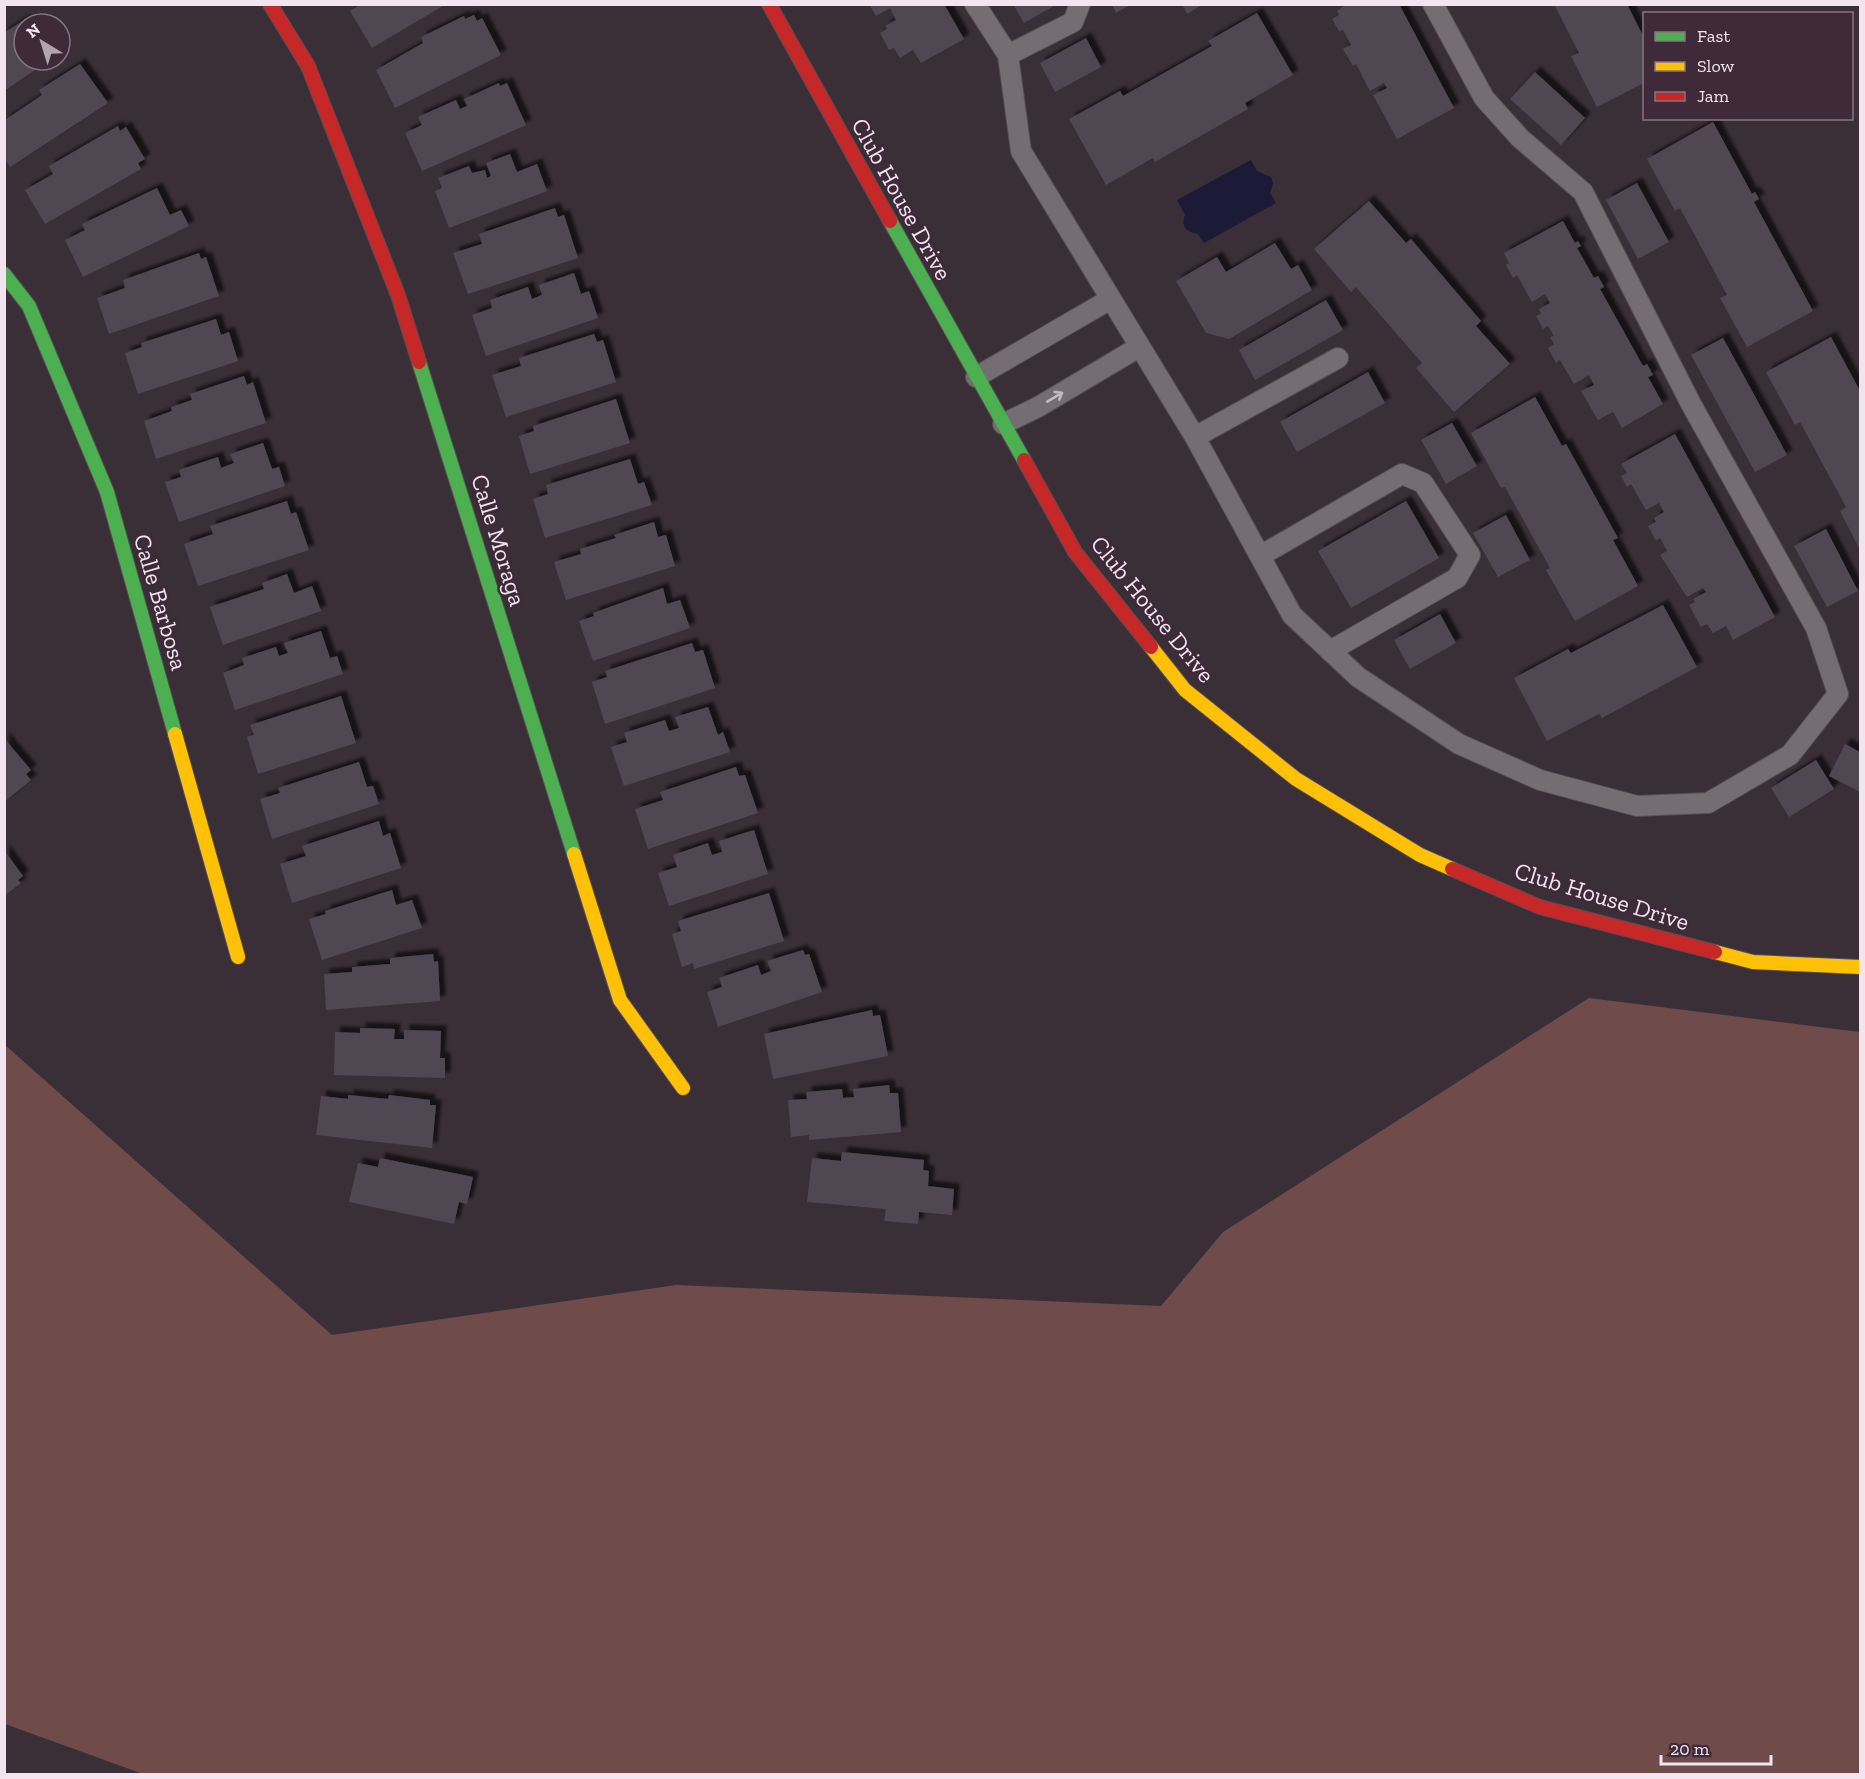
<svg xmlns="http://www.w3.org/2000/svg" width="1865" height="1779" font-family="'Zilla Slab',serif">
  <defs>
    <filter id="shadow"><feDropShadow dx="5.5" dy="-5.5" stdDeviation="1.5" flood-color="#0009"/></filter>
  </defs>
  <rect width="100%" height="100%" fill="#3a2e37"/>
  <polygon fill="#6f4b49" points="1589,998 1860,1032 1860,1774 143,1774 5,1724 5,1045 332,1335 676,1285 1161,1306 1223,1232"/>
  <path fill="#1d1a38" d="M 1251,160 L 1257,171 L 1271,177 L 1273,184 L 1270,193 L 1276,203 L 1204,243 L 1198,234 C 1187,232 1180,227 1185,215 L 1177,200 Z"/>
  <g fill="#514752" filter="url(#shadow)">
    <polygon points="361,4 446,4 372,48 350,11"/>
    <polygon points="869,4 944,4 964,39 921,63 913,50 900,58 894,48 889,50 880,33 887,29 885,26 896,20 890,8 876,16"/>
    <polygon points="1013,4 1053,4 1054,6 1024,23"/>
    <polygon points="1112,4 1132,4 1116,13"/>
    <polygon points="1182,4 1203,4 1187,14"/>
    <polygon points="1346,4 1399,4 1454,108 1397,139 1373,95 1387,88 1384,83 1370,91 1356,64 1353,66 1343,49 1351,45 1343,30 1339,31 1332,19 1339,15 1337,11"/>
    <polygon points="1554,4 1627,4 1644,38 1644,83 1597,107 1571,56 1579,53"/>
    <polygon points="1257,13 1293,75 1245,103 1248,109 1155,162 1153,158 1106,185 1069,119 1120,91 1123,96 1212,46 1208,41"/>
    <polygon points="474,15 477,21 482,18 501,55 395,108 376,70 423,43 421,37 464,16 465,19"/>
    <polygon points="24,20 26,24 24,24 24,60 50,60 4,91 4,33"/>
    <polygon points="1086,38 1101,67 1055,92 1040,63"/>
    <polygon points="80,64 108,103 10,167 5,159 5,120 42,95 39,90"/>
    <polygon points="1535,72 1585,118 1561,145 1510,99"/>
    <polygon points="499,83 500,86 507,83 526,125 422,171 405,133 422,125 418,117 456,100 460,109 467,106 464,99"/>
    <polygon points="1713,122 1752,194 1755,192 1759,199 1754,202 1813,311 1747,347 1720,298 1727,295 1680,208 1675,211 1647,159"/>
    <polygon points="118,126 120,131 126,127 145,159 138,163 141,169 45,224 25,190 53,174 49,166"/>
    <polygon points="510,154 517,172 537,164 547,191 449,228 435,191 442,188 438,178 469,166 472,173 485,170 487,178 491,176 486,163"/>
    <polygon points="1637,183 1669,242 1638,259 1606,200"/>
    <polygon points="157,188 170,215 181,210 189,226 83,277 65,240 85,230 82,224"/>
    <polygon points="1369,201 1406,243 1411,239 1481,321 1476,326 1510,364 1454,412 1416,368 1422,363 1356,287 1351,292 1314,249"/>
    <polygon points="555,208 558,217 564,215 578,258 468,294 453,253 482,244 479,234"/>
    <polygon points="1563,221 1575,243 1578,241 1581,246 1577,248 1594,278 1598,276 1604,287 1600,289 1643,366 1647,364 1653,375 1648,377 1663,404 1622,428 1613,412 1598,420 1581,391 1594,385 1589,375 1574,384 1560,360 1556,363 1548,348 1554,344 1550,337 1554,336 1548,326 1543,329 1536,316 1541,314 1539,309 1550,303 1545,294 1532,302 1517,275 1513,278 1506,265 1509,263 1504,253"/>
    <polygon points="1275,243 1291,269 1298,265 1312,290 1229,339 1206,333 1176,281 1217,257 1226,272"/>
    <polygon points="199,253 201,259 206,257 219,296 109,334 97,298 125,288 123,280"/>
    <polygon points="574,273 581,294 589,291 598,318 486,356 472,315 492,308 490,300 528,287 532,299 542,295 539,285"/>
    <polygon points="1326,300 1343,330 1255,380 1239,350"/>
    <polygon points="216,319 221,335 229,332 238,361 138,394 125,353 142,347 141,343"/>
    <polygon points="594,334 597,342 603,340 616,382 506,417 492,375 521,366 519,358"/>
    <polygon points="1831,337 1860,391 1860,550 1840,511 1846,507 1800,422 1795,425 1766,372"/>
    <polygon points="1723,338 1787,455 1755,472 1691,355"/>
    <polygon points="1368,372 1385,403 1297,452 1280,422"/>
    <polygon points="244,376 247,385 253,382 266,423 156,459 144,421 172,411 171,407 192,400 190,394"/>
    <polygon points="1535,397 1562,446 1566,444 1618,538 1613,540 1638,586 1575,621 1546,570 1550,568 1505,487 1501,488 1471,433"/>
    <polygon points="616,399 630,443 530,474 519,436 534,431 533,426"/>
    <polygon points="1452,423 1477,466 1446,484 1421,440"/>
    <polygon points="1675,434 1775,617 1733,640 1726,626 1713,633 1707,624 1701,627 1689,605 1695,602 1693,599 1706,592 1703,588 1687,597 1660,555 1667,551 1660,538 1656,541 1648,526 1656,522 1654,518 1664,512 1659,503 1646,510 1631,484 1627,487 1621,476 1627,473 1621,464"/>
    <polygon points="263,443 272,469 279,467 285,486 179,522 165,482 181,477 179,470 218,457 221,468 234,463 230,454"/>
    <polygon points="630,459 638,484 644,482 652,505 545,538 533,499 548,494 546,485"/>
    <polygon points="287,501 291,514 296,512 309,550 198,586 184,544 213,534 210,526"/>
    <polygon points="1406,501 1439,558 1351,608 1318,551"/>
    <polygon points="1506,515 1530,560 1498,577 1473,533"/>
    <polygon points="654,522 658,537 666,535 675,566 566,600 554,562 581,554 580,549 616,538 614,535"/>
    <polygon points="1826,529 1858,591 1827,607 1794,546"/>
    <polygon points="287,574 294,593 312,586 321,611 223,645 210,607 264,589 262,583"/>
    <polygon points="663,588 667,604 680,600 690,628 593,661 579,621 594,616 593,613"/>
    <polygon points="1663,605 1697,667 1602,718 1599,714 1547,741 1514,678 1568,649 1571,653"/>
    <polygon points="1440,614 1456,643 1410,669 1394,640"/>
    <polygon points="321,631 330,658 337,656 343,674 235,710 223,673 244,665 242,658 276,647 279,656 288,653 284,643"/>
    <polygon points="692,643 695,652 703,650 715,688 605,724 592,682 607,677 605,671"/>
    <polygon points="341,696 356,743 258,774 247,737 254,735 250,725"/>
    <polygon points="708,707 718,735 723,732 730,752 624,786 611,747 627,742 624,733 665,720 669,731 679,728 675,717"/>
    <polygon points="4,738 31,770 26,774 31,780 4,802"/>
    <polygon points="1845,744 1860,752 1860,792 1829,776"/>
    <polygon points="1816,760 1834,789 1789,817 1771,788"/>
    <polygon points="359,762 367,787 373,786 379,804 272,839 260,799 280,793 278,788"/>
    <polygon points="736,767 739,776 745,775 758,813 648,849 635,809 663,800 660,792"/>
    <polygon points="379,821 383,836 390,833 401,868 292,903 280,864 306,856 302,846"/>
    <polygon points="754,830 768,874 669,906 658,873 677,867 673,855 708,843 712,855 722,852 719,841"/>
    <polygon points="4,850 23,876 18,880 21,883 4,896"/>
    <polygon points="392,890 396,905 412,900 422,928 322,960 309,919 326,914 325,911"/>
    <polygon points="769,893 784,941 694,969 693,963 682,967 672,934 681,931 678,921"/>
    <polygon points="803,950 805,955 809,954 822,992 718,1027 707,992 722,987 719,978 758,965 761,975 771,971 767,961"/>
    <polygon points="433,954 434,962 438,961 440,1001 326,1010 324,974 352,972 352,967 390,964 390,958"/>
    <polygon points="872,1010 873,1016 880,1015 888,1056 773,1079 764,1034"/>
    <polygon points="360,1028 395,1029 394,1039 404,1039 404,1030 441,1031 440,1058 445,1058 445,1078 334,1075 335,1032 360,1033"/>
    <polygon points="889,1085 890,1093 898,1093 901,1132 809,1140 809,1135 791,1137 788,1100 807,1099 806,1092 842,1089 843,1098 854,1097 853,1089"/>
    <polygon points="348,1095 388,1099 389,1095 430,1100 430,1105 436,1105 432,1148 316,1135 321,1096 348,1099"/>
    <polygon points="842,1152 924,1160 923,1170 929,1171 928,1186 954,1189 952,1215 919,1212 918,1224 884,1221 886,1209 807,1202 812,1158 841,1161"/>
    <polygon points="380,1158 473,1177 467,1204 459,1202 454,1224 349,1202 358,1163 378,1167"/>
  </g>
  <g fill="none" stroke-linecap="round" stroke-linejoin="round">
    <g stroke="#574d55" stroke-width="22">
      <g id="lane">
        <polyline points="975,4 1008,55 1021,151 1195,437 1292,615 1358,677 1459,744 1540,780 1637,806 1708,803 1790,755 1838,694 1816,628 1691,404 1583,192 1520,138 1484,98 1433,4"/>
        <polyline points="1008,55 1073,22 1080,4"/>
        <polyline points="976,377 1109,300"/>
        <polyline points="1003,424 1038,407 1139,347"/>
        <polyline points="1195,437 1338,358"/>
        <polyline points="1260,556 1402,474 1423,483 1470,555 1457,578 1330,651"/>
      </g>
    </g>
    <g stroke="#574d55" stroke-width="16">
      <g id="fast">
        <polyline points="890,221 1024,460"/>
        <polyline points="4,274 29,306 107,492 175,734"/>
        <polyline points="419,362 574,854"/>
      </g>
    </g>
    <g stroke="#574d55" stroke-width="16">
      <g id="slow">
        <polyline points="1151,647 1185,690 1296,779 1420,855 1452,869"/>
        <polyline points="175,734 238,957"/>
        <polyline points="574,854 620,1000 683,1088"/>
        <polyline points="1715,952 1753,962 1860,967"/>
      </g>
    </g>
    <g stroke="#574d55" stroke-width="16">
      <g id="jam">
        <polyline points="270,4 308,66 398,295 419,362"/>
        <polyline points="769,4 890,221"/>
        <polyline points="1024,460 1075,552 1151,647"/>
        <polyline points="1452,869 1540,907 1715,952"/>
      </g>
    </g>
    <use href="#lane" stroke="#766d73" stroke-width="20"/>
    <use href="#fast" stroke="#4caf50" stroke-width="14"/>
    <use href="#slow" stroke="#ffc107" stroke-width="14"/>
    <use href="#jam" stroke="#c62828" stroke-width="14"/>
  </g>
  <defs><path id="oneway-shaft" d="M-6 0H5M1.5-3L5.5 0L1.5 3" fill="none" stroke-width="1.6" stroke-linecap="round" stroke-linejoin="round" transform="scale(1.5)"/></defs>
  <use stroke="#c7bbc4" href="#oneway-shaft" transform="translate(1055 397) rotate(-31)"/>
  <g text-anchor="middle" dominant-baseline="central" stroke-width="5" stroke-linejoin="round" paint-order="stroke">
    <g font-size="24" fill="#f3e5ef" stroke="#3e2a39">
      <text transform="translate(902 199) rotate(61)">Club House Drive</text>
      <text transform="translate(499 540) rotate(73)">Calle Moraga</text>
      <text transform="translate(161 602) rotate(74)">Calle Barbosa</text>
      <text transform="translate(1153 609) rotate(51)">Club House Drive</text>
      <text transform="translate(1602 896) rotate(17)">Club House Drive</text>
    </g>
  </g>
  <rect width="1865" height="1779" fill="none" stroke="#f3e5ef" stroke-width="12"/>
  <rect x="1643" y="12" width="210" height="108" fill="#3e2a39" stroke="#867582" stroke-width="1.5"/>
  <rect x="1655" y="32" width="30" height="9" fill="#4caf50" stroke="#867582" stroke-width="1.5"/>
  <text x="1697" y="42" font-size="18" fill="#f3e5ef">Fast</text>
  <rect x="1655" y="62" width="30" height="9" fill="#ffc107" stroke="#867582" stroke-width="1.5"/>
  <text x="1697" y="72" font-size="18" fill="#f3e5ef">Slow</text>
  <rect x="1655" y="92" width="30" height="9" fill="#c62828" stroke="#867582" stroke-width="1.5"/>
  <text x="1697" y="102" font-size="18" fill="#f3e5ef">Jam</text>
  <g transform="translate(42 42) rotate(322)"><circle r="28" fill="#3e2a39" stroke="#867582" stroke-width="1.5"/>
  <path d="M0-4.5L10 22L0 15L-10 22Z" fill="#b2a5af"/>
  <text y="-9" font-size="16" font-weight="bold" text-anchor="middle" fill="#f3e5ef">N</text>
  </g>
  <path d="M1661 1755v9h110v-9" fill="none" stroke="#f3e5ef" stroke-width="3"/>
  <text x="1670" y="1755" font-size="18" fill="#f3e5ef" stroke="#3e2a39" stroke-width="4.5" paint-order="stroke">20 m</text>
</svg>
